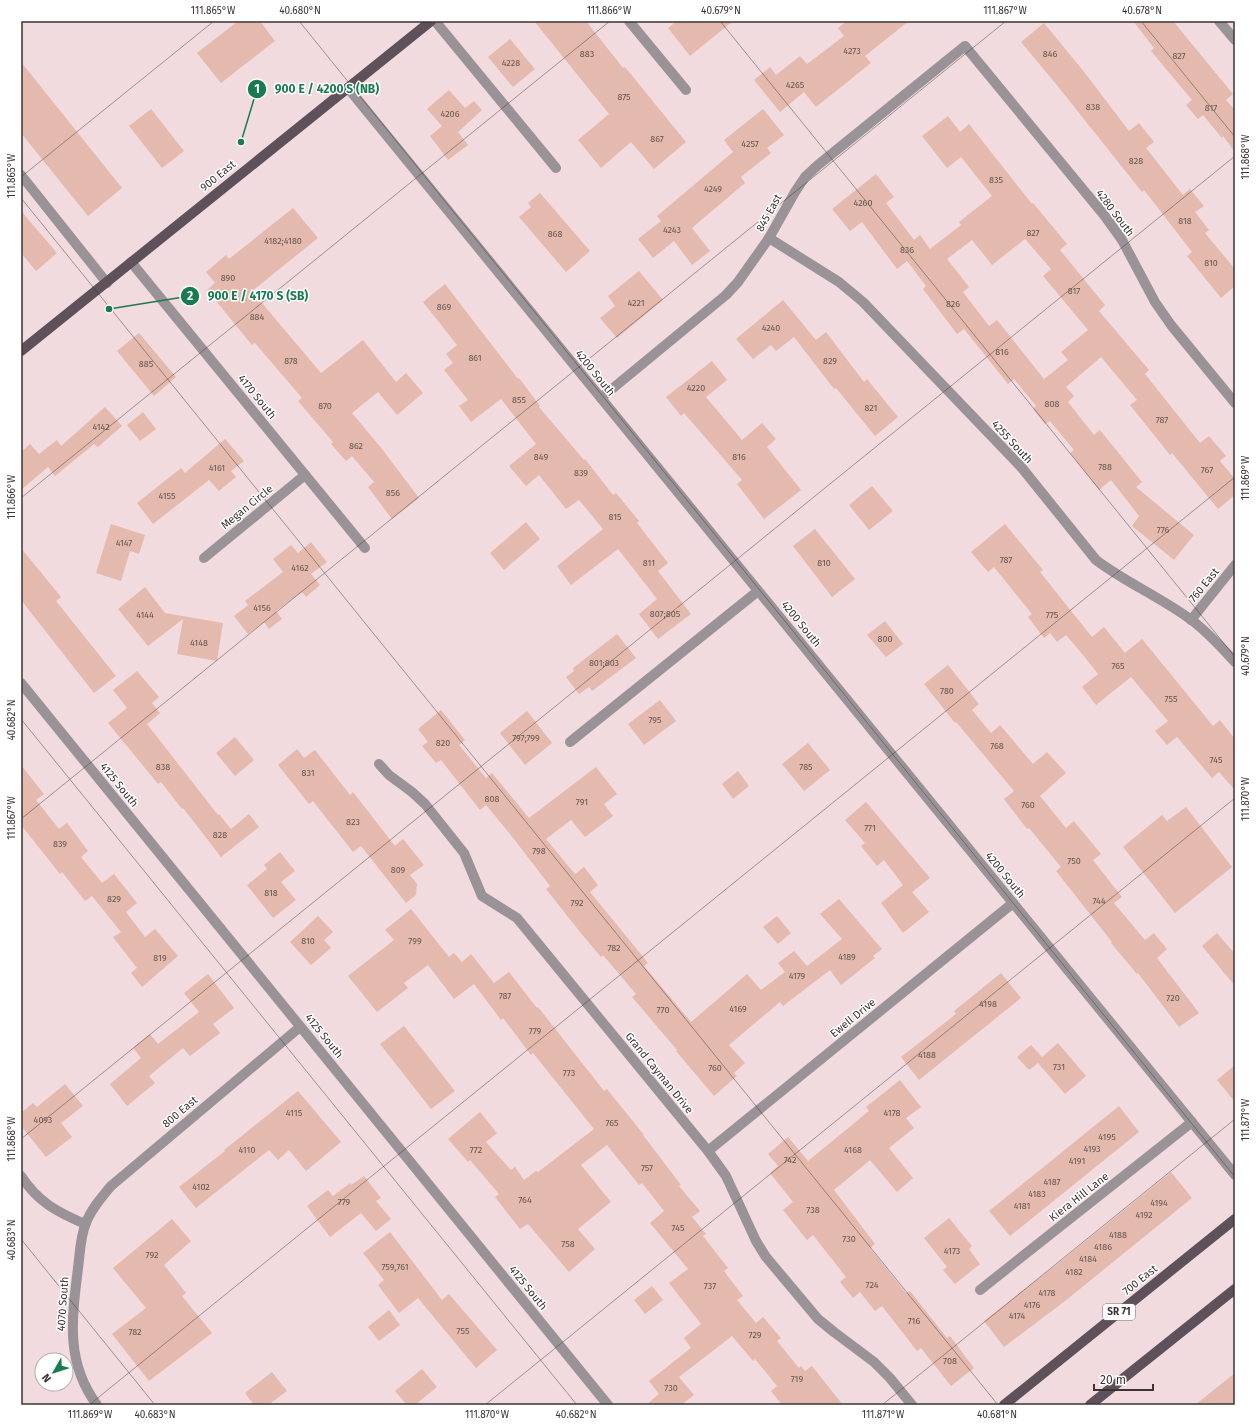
<svg xmlns="http://www.w3.org/2000/svg" width="1256" height="1426" font-family="'Fira Sans',sans-serif">
  <rect width="100%" height="100%" fill="#f2dbde"/>
  <g fill="#e3baad" fill-rule="evenodd">
    <polygon points="238,21 260,21 275,41 221,83 197,53"/>
    <polygon points="534,21 586,21 623,68 625,67 686,142 654,169 631,142 601,168 578,140 609,114"/>
    <polygon points="677,21 733,21 690,56 668,28"/>
    <polygon points="847,21 909,21 865,56 871,63 816,107 804,92 780,112 754,80 770,67 776,75 800,56 807,64 844,36 838,28"/>
    <polygon points="1133,21 1173,21 1233,94 1226,100 1235,110 1235,152 1223,136 1222,138 1203,115 1198,119 1186,105 1192,100 1151,51 1154,48"/>
    <polygon points="1044,23 1085,73 1129,131 1139,123 1154,142 1146,148 1183,195 1190,189 1204,206 1195,212 1209,230 1205,233 1235,269 1235,286 1221,298 1187,256 1192,252 1144,190 1142,192 1056,84 1021,42"/>
    <polygon points="510,39 535,69 513,87 488,57"/>
    <polygon points="21,62 122,188 88,216 21,133"/>
    <polygon points="449,90 465,108 474,101 482,110 458,132 468,145 448,160 430,136 442,126 427,109"/>
    <polygon points="151,109 184,151 162,168 129,126"/>
    <polygon points="763,109 784,135 767,148 771,153 741,177 745,183 692,228 710,251 692,265 674,241 653,258 638,239 661,221 657,216 733,152 724,140"/>
    <path d="M 948,116 L 960,132 L 969,124 L 1032,204 L 1033,203 L 1067,244 L 1060,250 L 1105,305 L 1099,311 L 1149,370 L 1145,374 L 1200,443 L 1209,436 L 1226,456 L 1220,461 L 1235,479 L 1235,495 L 1218,509 L 1172,453 L 1170,455 L 1130,405 L 1137,400 L 1101,357 L 1066,387 L 1074,396 L 1068,402 L 1094,435 L 1100,430 L 1142,482 L 1136,487 L 1194,535 L 1174,560 L 1132,526 L 1139,516 L 1111,480 L 1099,490 L 1070,453 L 1074,450 L 1050,421 L 1045,424 L 1033,409 L 1036,406 L 1014,379 L 1008,384 L 964,329 L 957,334 L 923,289 L 926,286 L 907,261 L 897,269 L 862,222 L 850,231 L 832,209 L 876,174 L 894,197 L 886,203 L 914,240 L 920,235 L 930,249 L 961,225 L 959,222 L 992,196 L 961,157 L 947,168 L 922,136 ZM 1025,239 L 1051,269 L 1043,276 L 1088,330 L 1061,352 L 1068,360 L 1044,379 L 997,320 L 989,326 L 963,292 L 969,287 L 947,259 L 972,240 L 992,265 Z"/>
    <polygon points="540,193 590,251 566,272 519,217 531,207 528,203"/>
    <polygon points="293,208 318,238 252,291 321,373 363,340 396,382 406,373 423,393 397,415 378,392 352,413 382,449 419,498 392,519 368,487 374,482 352,456 346,461 331,444 333,442 298,401 302,398 255,343 252,345 207,290 215,283 206,272 226,255 229,259"/>
    <polygon points="21,211 57,253 36,271 21,253"/>
    <polygon points="639,271 663,300 617,338 600,318 615,306 608,296"/>
    <polygon points="445,284 518,379 519,378 540,406 539,407 584,460 585,459 613,495 616,493 639,521 637,523 668,563 658,571 691,614 658,639 639,614 657,599 618,549 571,585 557,566 603,529 579,500 566,509 539,475 526,486 509,466 536,444 501,399 471,422 459,406 468,400 444,370 453,363 446,354 457,345 423,302"/>
    <polygon points="783,300 816,340 826,332 864,382 867,379 898,417 875,436 836,388 834,389 794,337 776,351 771,345 753,359 736,339"/>
    <polygon points="139,333 176,377 154,396 117,351"/>
    <polygon points="712,361 727,380 706,397 742,440 762,423 776,439 767,447 801,490 764,519 737,484 742,480 684,413 681,416 666,397"/>
    <polygon points="105,407 122,426 98,447 94,444 55,476 48,467 21,490 21,452 30,444 39,454 57,440 61,446"/>
    <polygon points="143,412 156,429 140,441 127,425"/>
    <polygon points="225,439 244,461 231,471 236,477 219,491 209,480 153,524 137,503 181,468 185,473"/>
    <polygon points="872,486 893,511 869,530 849,505"/>
    <polygon points="526,522 540,539 504,570 490,553"/>
    <polygon points="111,524 145,535 139,554 130,551 121,581 96,573"/>
    <polygon points="1005,524 1043,570 1040,572 1092,637 1104,627 1125,653 1142,639 1213,726 1220,720 1235,739 1235,790 1219,772 1212,778 1177,737 1167,745 1155,731 1168,721 1131,677 1096,705 1082,687 1098,674 1083,655 1066,635 1057,642 1050,633 1044,638 1028,617 1032,614 994,567 988,572 971,552"/>
    <polygon points="815,529 855,579 832,597 793,546"/>
    <polygon points="311,542 327,562 311,574 320,585 306,597 302,592 276,611 282,619 269,629 264,622 248,634 234,616 248,605 245,601 283,572 273,559 291,545 298,553"/>
    <polygon points="21,548 61,597 56,601 116,676 94,693 21,600"/>
    <polygon points="145,587 165,613 223,623 217,661 177,654 183,619 148,646 118,609"/>
    <polygon points="885,621 903,644 886,657 867,635"/>
    <polygon points="617,634 636,658 592,691 589,687 579,694 566,677 574,671 573,668"/>
    <polygon points="948,665 979,704 972,710 991,733 1000,725 1033,764 1047,752 1066,773 1040,796 1066,828 1074,821 1101,854 1093,860 1122,897 1114,903 1145,940 1154,933 1167,949 1157,958 1199,1013 1179,1027 1138,973 1137,974 1111,943 1112,942 1056,871 1061,867 1029,828 1027,829 1004,799 1014,791 956,722 955,723 924,684"/>
    <polygon points="137,671 159,697 152,703 160,713 147,724 218,815 219,814 231,829 249,814 259,827 221,857 183,808 182,809 161,782 158,784 108,723 127,708 113,690"/>
    <polygon points="660,700 676,721 644,745 628,724"/>
    <polygon points="441,710 465,740 459,745 486,778 492,773 529,818 596,767 617,794 604,804 613,816 585,837 571,820 546,839 575,874 584,867 598,885 590,892 648,963 644,966 691,1022 747,974 761,990 785,972 778,963 794,951 807,966 842,939 820,914 839,899 882,949 873,956 875,958 841,985 830,970 783,1006 780,1002 729,1045 745,1063 734,1073 737,1076 714,1096 676,1051 677,1050 632,997 636,994 603,955 601,957 580,932 546,889 550,886 510,834 486,805 480,810 441,760 436,763 422,746 428,742 418,729"/>
    <polygon points="527,711 552,743 525,765 500,733"/>
    <polygon points="235,737 254,760 235,776 216,753"/>
    <polygon points="808,743 830,770 804,791 782,764"/>
    <polygon points="297,749 304,758 315,750 350,795 353,792 395,846 403,839 424,865 410,875 417,884 416,895 406,903 361,846 353,852 313,801 309,804 278,765"/>
    <polygon points="21,765 44,794 36,800 59,829 67,823 88,851 81,857 102,883 114,874 137,903 126,912 145,937 155,929 178,956 142,987 131,973 137,968 113,937 121,932 92,896 85,901 62,872 60,874 21,825"/>
    <polygon points="738,771 749,786 733,799 722,784"/>
    <polygon points="866,802 930,878 912,892 929,912 903,933 881,903 903,885 884,860 877,866 861,846 865,843 845,820"/>
    <polygon points="1186,807 1232,867 1175,913 1123,847 1162,815 1167,821"/>
    <polygon points="280,852 295,871 281,882 296,900 273,918 247,885 267,869 264,865"/>
    <polygon points="411,909 449,957 454,953 462,962 471,954 494,983 509,972 537,1008 538,1007 604,1091 607,1089 644,1135 643,1135 681,1185 679,1186 700,1211 692,1217 706,1234 703,1236 728,1268 724,1271 743,1296 737,1300 756,1323 763,1317 781,1338 777,1341 799,1368 801,1366 805,1371 812,1366 843,1405 782,1405 771,1391 777,1386 755,1359 753,1361 732,1336 679,1377 694,1395 681,1405 646,1405 659,1394 649,1381 691,1348 684,1338 701,1324 669,1283 688,1269 650,1223 664,1211 642,1183 639,1185 607,1145 581,1165 611,1202 578,1229 595,1249 569,1272 528,1224 520,1229 495,1197 499,1194 470,1160 468,1162 448,1139 480,1112 497,1133 486,1142 511,1170 515,1167 524,1180 536,1171 538,1172 594,1129 533,1053 531,1055 503,1018 501,1020 474,984 454,999 428,965 404,983 408,988 377,1012 348,976 394,940 385,930"/>
    <polygon points="318,916 333,932 324,940 331,948 311,965 290,942"/>
    <polygon points="777,916 791,933 778,944 763,927"/>
    <polygon points="1217,933 1235,954 1235,986 1202,946"/>
    <polygon points="1001,973 1021,998 919,1080 901,1057 956,1014 954,1011"/>
    <polygon points="208,974 234,1008 213,1024 220,1033 190,1056 183,1048 149,1076 155,1083 127,1106 110,1084 141,1058 133,1048 150,1034 158,1044 199,1012 184,993"/>
    <polygon points="404,1026 455,1091 431,1109 380,1044"/>
    <polygon points="1058,1043 1086,1076 1065,1094 1038,1063 1029,1070 1017,1057 1031,1045 1042,1057"/>
    <polygon points="1235,1065 1235,1102 1217,1080"/>
    <polygon points="900,1080 921,1107 906,1118 914,1128 889,1148 913,1178 897,1192 870,1160 834,1190 875,1244 870,1248 906,1293 910,1291 947,1338 950,1336 974,1368 951,1386 921,1348 917,1351 882,1306 875,1311 860,1292 853,1298 840,1282 846,1277 813,1235 807,1240 783,1210 793,1202 770,1173 778,1166 768,1154 788,1137 808,1161 869,1111 866,1107"/>
    <polygon points="65,1084 83,1106 61,1123 72,1137 46,1157 21,1126 21,1113 33,1103 37,1107"/>
    <polygon points="298,1091 341,1142 306,1171 289,1150 278,1160 269,1150 196,1208 179,1187 225,1151 224,1150"/>
    <polygon points="1119,1106 1139,1132 1010,1236 989,1211"/>
    <polygon points="1171,1172 1192,1198 1065,1301 1004,1347 984,1321 1056,1265"/>
    <polygon points="364,1176 381,1198 376,1201 391,1219 376,1231 361,1213 330,1237 307,1206 328,1190 333,1196 350,1183 351,1185"/>
    <polygon points="949,1218 972,1246 969,1249 980,1264 955,1284 943,1270 947,1267 924,1238"/>
    <polygon points="172,1219 191,1241 164,1265 186,1293 182,1296 212,1333 149,1381 112,1334 146,1308 113,1268"/>
    <polygon points="390,1232 442,1300 449,1294 497,1350 476,1368 418,1298 399,1313 378,1285 384,1280 363,1253"/>
    <polygon points="652,1286 663,1300 645,1314 634,1300"/>
    <polygon points="389,1310 400,1325 379,1341 368,1327"/>
    <polygon points="422,1369 437,1387 415,1405 407,1405 395,1391"/>
    <polygon points="272,1372 287,1391 268,1405 254,1405 245,1393"/>
    <polygon points="1235,1373 1235,1405 1195,1405"/>
  </g>
  <g fill="none" stroke-linecap="round" stroke-linejoin="round">
    <g stroke="#999297" stroke-width="10">
      <polyline points="435,21 556,168"/>
      <polyline points="629,21 686,90"/>
      <polyline points="1219,21 1235,40"/>
      <polyline points="348,88 1235,1175"/>
      <polyline points="21,175 107,283"/>
      <path d="M 769,238 L 839,282 L 863,302 L 1022,468 L 1096,560 C 1125,582 1160,597 1190,619 C 1207,631 1221,647 1235,662"/>
      <polyline points="131,262 365,548"/>
      <polyline points="601,398 726,295 738,282 769,238 795,192 805,177 818,165 965,46 1104,215 1122,240 1155,302 1171,325 1235,403"/>
      <polyline points="204,558 305,475"/>
      <polyline points="1191,620 1235,565"/>
      <polyline points="21,683 608,1405"/>
      <polyline points="570,742 758,591"/>
      <polyline points="379,764 389,775 412,792 425,804 464,853 482,896 517,918 708,1151 726,1176 756,1241 766,1257 818,1319 834,1332 874,1362 890,1378 912,1405"/>
      <polyline points="708,1151 1013,903"/>
      <path d="M 21,1176 C 38,1202 57,1212 85,1224"/>
      <polyline points="980,1290 1192,1122"/>
      <path d="M 97,1405 C 65,1362 72,1318 78,1268 C 80,1254 80,1237 86,1223 C 91,1209 102,1197 111,1186 L 300,1027"/>
    </g>
    <g stroke="#5e5159" stroke-width="10">
      <polyline points="21,351 431,21"/>
      <polyline points="1004,1405 1235,1219"/>
      <polyline points="1090,1405 1235,1289"/>
    </g>
  </g>
  <path fill="none" stroke="#3c3334" stroke-width="1" stroke-opacity="0.45" d="M 299,21 L 1235,1177M 720,21 L 1235,657M 1141,21 L 1235,137M 21,177 L 214,21M 21,198 L 998,1405M 21,498 L 610,21M 21,719 L 577,1405M 21,819 L 1006,21M 21,1139 L 1235,156M 21,1239 L 155,1405M 89,1405 L 1235,477M 485,1405 L 1235,798M 882,1405 L 1235,1119"/>
  <g text-anchor="middle" dominant-baseline="central" stroke-width="3" stroke-linejoin="round" paint-order="stroke">
    <g font-size="9" fill="#665552">
      <text x="852" y="51">4273</text>
      <text x="587" y="54">883</text>
      <text x="1050" y="54">846</text>
      <text x="1179" y="56">827</text>
      <text x="511" y="63">4228</text>
      <text x="795" y="85">4265</text>
      <text x="624" y="97">875</text>
      <text x="1093" y="107">838</text>
      <text x="1211" y="108">817</text>
      <text x="450" y="114">4206</text>
      <text x="657" y="139">867</text>
      <text x="750" y="144">4257</text>
      <text x="1136" y="161">828</text>
      <text x="996" y="180">835</text>
      <text x="713" y="189">4249</text>
      <text x="863" y="203">4260</text>
      <text x="1185" y="221">818</text>
      <text x="672" y="230">4243</text>
      <text x="1033" y="233">827</text>
      <text x="555" y="234">868</text>
      <text x="283" y="241">4182;4180</text>
      <text x="907" y="250">836</text>
      <text x="1211" y="263">810</text>
      <text x="228" y="278">890</text>
      <text x="1074" y="291">817</text>
      <text x="636" y="303">4221</text>
      <text x="953" y="304">826</text>
      <text x="444" y="307">869</text>
      <text x="257" y="317">884</text>
      <text x="771" y="328">4240</text>
      <text x="1002" y="352">816</text>
      <text x="475" y="358">861</text>
      <text x="291" y="361">878</text>
      <text x="830" y="361">829</text>
      <text x="146" y="364">885</text>
      <text x="696" y="388">4220</text>
      <text x="519" y="400">855</text>
      <text x="1052" y="404">808</text>
      <text x="325" y="406">870</text>
      <text x="871" y="408">821</text>
      <text x="1162" y="420">787</text>
      <text x="101" y="427">4142</text>
      <text x="356" y="446">862</text>
      <text x="541" y="457">849</text>
      <text x="739" y="457">816</text>
      <text x="1105" y="467">788</text>
      <text x="217" y="468">4161</text>
      <text x="1207" y="470">767</text>
      <text x="581" y="473">839</text>
      <text x="393" y="493">856</text>
      <text x="167" y="496">4155</text>
      <text x="615" y="517">815</text>
      <text x="1163" y="530">776</text>
      <text x="124" y="543">4147</text>
      <text x="1006" y="560">787</text>
      <text x="649" y="563">811</text>
      <text x="824" y="563">810</text>
      <text x="300" y="568">4162</text>
      <text x="262" y="608">4156</text>
      <text x="665" y="614">807;805</text>
      <text x="145" y="615">4144</text>
      <text x="1052" y="615">775</text>
      <text x="885" y="639">800</text>
      <text x="199" y="643">4148</text>
      <text x="604" y="663">801;803</text>
      <text x="1118" y="666">765</text>
      <text x="947" y="691">780</text>
      <text x="1171" y="699">755</text>
      <text x="655" y="720">795</text>
      <text x="526" y="738">797;799</text>
      <text x="443" y="743">820</text>
      <text x="997" y="746">768</text>
      <text x="1216" y="760">745</text>
      <text x="163" y="767">838</text>
      <text x="806" y="767">785</text>
      <text x="308" y="773">831</text>
      <text x="492" y="799">808</text>
      <text x="582" y="802">791</text>
      <text x="1028" y="805">760</text>
      <text x="353" y="822">823</text>
      <text x="870" y="828">771</text>
      <text x="220" y="835">828</text>
      <text x="60" y="844">839</text>
      <text x="539" y="851">798</text>
      <text x="1074" y="861">750</text>
      <text x="398" y="870">809</text>
      <text x="271" y="893">818</text>
      <text x="114" y="899">829</text>
      <text x="1099" y="901">744</text>
      <text x="577" y="903">792</text>
      <text x="308" y="941">810</text>
      <text x="415" y="941">799</text>
      <text x="614" y="948">782</text>
      <text x="847" y="957">4189</text>
      <text x="160" y="958">819</text>
      <text x="797" y="976">4179</text>
      <text x="505" y="996">787</text>
      <text x="1173" y="998">720</text>
      <text x="988" y="1004">4198</text>
      <text x="738" y="1009">4169</text>
      <text x="663" y="1010">770</text>
      <text x="535" y="1031">779</text>
      <text x="927" y="1055">4188</text>
      <text x="1059" y="1067">731</text>
      <text x="715" y="1068">760</text>
      <text x="569" y="1073">773</text>
      <text x="294" y="1113">4115</text>
      <text x="892" y="1113">4178</text>
      <text x="43" y="1120">4093</text>
      <text x="612" y="1123">765</text>
      <text x="1107" y="1137">4195</text>
      <text x="1092" y="1149">4193</text>
      <text x="247" y="1150">4110</text>
      <text x="476" y="1150">772</text>
      <text x="853" y="1150">4168</text>
      <text x="790" y="1160">742</text>
      <text x="1077" y="1161">4191</text>
      <text x="647" y="1168">757</text>
      <text x="1052" y="1182">4187</text>
      <text x="201" y="1187">4102</text>
      <text x="1037" y="1194">4183</text>
      <text x="525" y="1200">764</text>
      <text x="344" y="1202">779</text>
      <text x="1159" y="1203">4194</text>
      <text x="1022" y="1206">4181</text>
      <text x="813" y="1210">738</text>
      <text x="1144" y="1215">4192</text>
      <text x="678" y="1228">745</text>
      <text x="1118" y="1235">4188</text>
      <text x="849" y="1239">730</text>
      <text x="568" y="1244">758</text>
      <text x="1103" y="1247">4186</text>
      <text x="952" y="1251">4173</text>
      <text x="152" y="1255">792</text>
      <text x="1088" y="1259">4184</text>
      <text x="395" y="1267">759,761</text>
      <text x="1074" y="1272">4182</text>
      <text x="872" y="1285">724</text>
      <text x="710" y="1286">737</text>
      <text x="1047" y="1293">4178</text>
      <text x="1032" y="1305">4176</text>
      <text x="1017" y="1316">4174</text>
      <text x="914" y="1321">716</text>
      <text x="463" y="1331">755</text>
      <text x="135" y="1332">782</text>
      <text x="755" y="1335">729</text>
      <text x="950" y="1361">708</text>
      <text x="797" y="1379">719</text>
      <text x="671" y="1388">730</text>
    </g>
    <rect fill="#fff" stroke="#767071" stroke-width="1" x="1103" y="1304" width="32" height="16" rx="3"/>
    <g font-size="10" font-weight="bold" fill="#3c3334">
      <text x="1119" y="1312">SR 71</text>
    </g>
    <g font-size="11" fill="#3c3334" stroke="#fff">
      <text transform="translate(218 176) rotate(-39)">900 East</text>
      <text transform="translate(769 213) rotate(-61)">845 East</text>
      <text transform="translate(1115 213) rotate(53)">4280 South</text>
      <text transform="translate(595 373) rotate(51)">4200 South</text>
      <text transform="translate(257 397) rotate(51)">4170 South</text>
      <text transform="translate(1012 442) rotate(47)">4255 South</text>
      <text transform="translate(247 507) rotate(-39)">Megan Circle</text>
      <text transform="translate(1204 585) rotate(-51)">760 East</text>
      <text transform="translate(801 624) rotate(51)">4200 South</text>
      <text transform="translate(119 785) rotate(51)">4125 South</text>
      <text transform="translate(1005 875) rotate(51)">4200 South</text>
      <text transform="translate(853 1018) rotate(-39)">Ewell Drive</text>
      <text transform="translate(324 1036) rotate(51)">4125 South</text>
      <text transform="translate(659 1073) rotate(51)">Grand Cayman Drive</text>
      <text transform="translate(180 1112) rotate(-40)">800 East</text>
      <text transform="translate(1079 1197) rotate(-38)">Kiera Hill Lane</text>
      <text transform="translate(1140 1280) rotate(-39)">700 East</text>
      <text transform="translate(528 1288) rotate(51)">4125 South</text>
      <text transform="translate(63 1304) rotate(-86)">4070 South</text>
    </g>
  </g>
  <path fill="none" stroke="#1a7a51" stroke-width="1.5" d="M241 142L257 89M109 309L190 296"/>
  <g fill="#1a7a51" stroke="#fff" stroke-width="1.5">
    <circle cx="241" cy="142" r="4"/>
    <circle cx="109" cy="309" r="4"/>
    <circle cx="257" cy="89" r="10"/>
    <circle cx="190" cy="296" r="10"/>
  </g>
  <g font-size="12" text-anchor="middle" font-weight="bold" fill="#fff">
    <text x="257" y="93">1</text>
    <text x="190" y="300">2</text>
  </g>
  <g font-size="12" text-anchor="middle" font-weight="bold" fill="#1a7a51" stroke="#fff" stroke-width="3" stroke-linejoin="round" paint-order="stroke">
    <text x="327" y="93">900 E / 4200 S (NB)</text>
    <text x="258" y="300">900 E / 4170 S (SB)</text>
  </g>
  <rect width="1256" height="1426" fill="none" stroke="#ffffff" stroke-width="44"/>
  <g transform="translate(54 1372) rotate(231)"><circle r="19" fill="#ffffff" stroke="#b1adae"/>
  <path d="M0-3L7 15L0 10L-7 15Z" fill="#1a7a51"/>
  <text y="-6" font-size="11" font-weight="bold" text-anchor="middle" fill="#3c3334">N</text>
  </g>
  <path d="M1094 1384v6h59v-6" fill="none" stroke="#3c3334" stroke-width="2"/>
  <text x="1100" y="1384" font-size="12" fill="#3c3334" stroke="#ffffff" stroke-width="3" paint-order="stroke">20 m</text>
  <rect x="22" y="22" width="1212" height="1382" fill="none" stroke="#3c3334" stroke-width="1.5"/>
  <g font-size="10" text-anchor="middle" fill="#3c3334">
    <text x="213" y="14">111.865°W</text>
    <text x="300" y="14">40.680°N</text>
    <text x="609" y="14">111.866°W</text>
    <text x="721" y="14">40.679°N</text>
    <text x="1005" y="14">111.867°W</text>
    <text x="1142" y="14">40.678°N</text>
    <text transform="translate(1245 157) rotate(-90)" y="4">111.868°W</text>
    <text transform="translate(11 176) rotate(-90)" y="4">111.865°W</text>
    <text transform="translate(1245 478) rotate(-90)" y="4">111.869°W</text>
    <text transform="translate(11 497) rotate(-90)" y="4">111.866°W</text>
    <text transform="translate(1245 656) rotate(-90)" y="4">40.679°N</text>
    <text transform="translate(11 720) rotate(-90)" y="4">40.682°N</text>
    <text transform="translate(1245 799) rotate(-90)" y="4">111.870°W</text>
    <text transform="translate(11 818) rotate(-90)" y="4">111.867°W</text>
    <text transform="translate(1245 1120) rotate(-90)" y="4">111.871°W</text>
    <text transform="translate(11 1139) rotate(-90)" y="4">111.868°W</text>
    <text transform="translate(11 1240) rotate(-90)" y="4">40.683°N</text>
    <text x="90" y="1418">111.869°W</text>
    <text x="155" y="1418">40.683°N</text>
    <text x="487" y="1418">111.870°W</text>
    <text x="576" y="1418">40.682°N</text>
    <text x="883" y="1418">111.871°W</text>
    <text x="997" y="1418">40.681°N</text>
  </g>
</svg>
